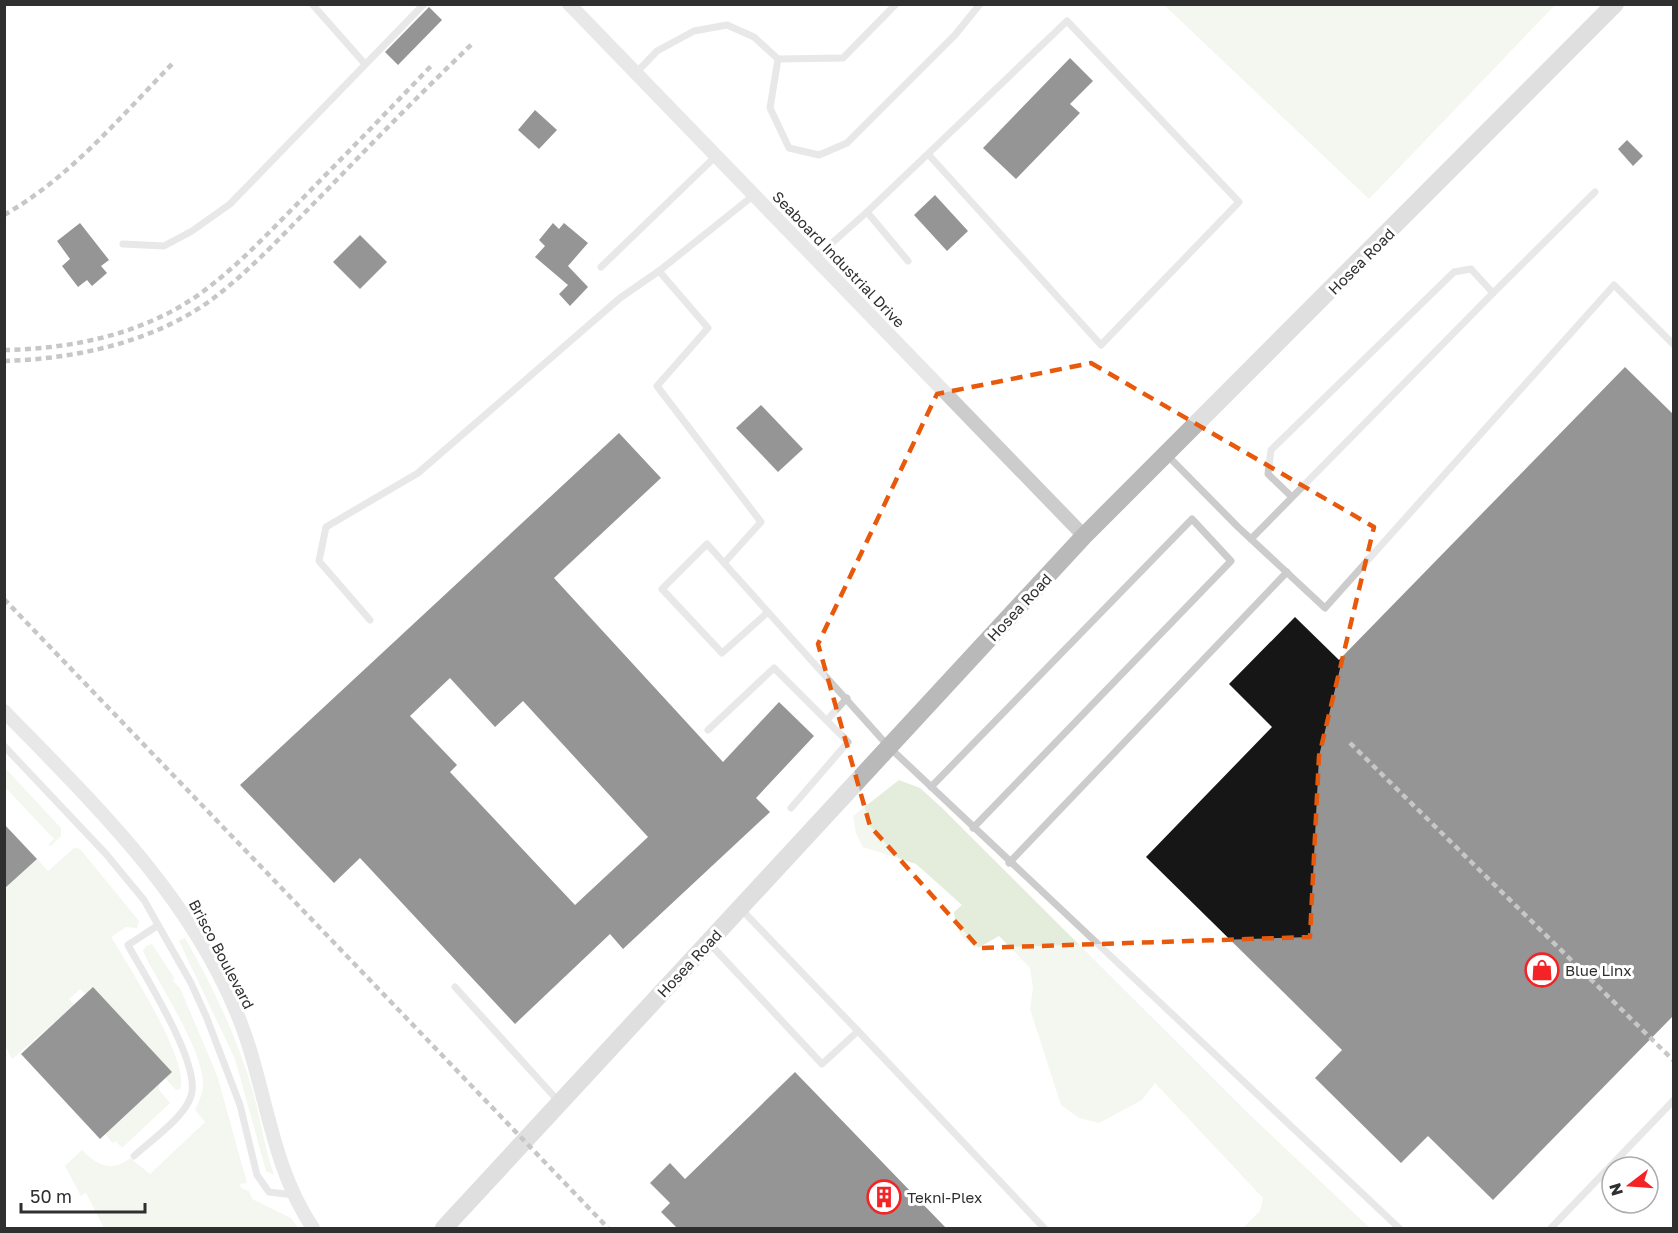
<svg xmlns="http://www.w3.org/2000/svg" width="1678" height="1233" font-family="'Golos Text',sans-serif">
  <rect width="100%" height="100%" fill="#fff"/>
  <g fill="#e4eddb">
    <polygon points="1164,5 1555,5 1369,199"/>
    <polygon points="5,768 61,828 61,836 51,846 48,845 54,839 5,787"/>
    <path d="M 899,780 L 920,788 L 941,807 L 1251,1116 L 1370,1228 L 1243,1228 L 1260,1211 L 1263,1198 L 1155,1083 L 1142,1100 L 1099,1123 L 1079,1118 L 1061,1105 L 1030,1009 L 1033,988 L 1030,968 L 999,936 L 978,948 C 961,939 956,932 954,912 L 962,905 L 916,864 L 863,847 L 856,833 L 853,816 Z"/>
    <path d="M 74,848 L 80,849 L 139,921 L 137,928 L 126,927 L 111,937 C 127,963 191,1063 180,1089 L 176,1090 L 165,1078 L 93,987 L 86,994 L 80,989 L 69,999 L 74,1005 L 12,1059 L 5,1045 L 5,889 L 37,859 L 48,871 Z"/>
    <path d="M 185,938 C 212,985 235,1033 251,1085 C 260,1115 264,1146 274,1175 L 266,1171 L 235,1059 L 179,941 Z"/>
    <path d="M 152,944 L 175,979 L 172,980 L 180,988 L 217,1075 L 247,1183 L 240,1184 L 241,1188 L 249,1191 L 252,1199 L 291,1218 L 298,1228 L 104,1228 L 86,1193 L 81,1196 L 65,1166 L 82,1150 C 97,1165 111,1173 130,1158 L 150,1174 L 205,1122 L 195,1110 C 199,1102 203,1092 203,1085 C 204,1050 158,984 143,951 L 146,946 Z"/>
    <polygon points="159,1084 159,1090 170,1103 122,1148 116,1141 113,1143 105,1134"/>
  </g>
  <g fill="#161616" fill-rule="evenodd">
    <polygon points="429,7 442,20 398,65 385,52"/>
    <polygon points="1070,58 1093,81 1070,104 1080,113 1016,179 983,148"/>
    <polygon points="535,110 557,130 539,149 518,130"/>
    <polygon points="1627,140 1643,156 1633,166 1618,149"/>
    <polygon points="935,195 968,231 947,251 914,215"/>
    <polygon points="80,223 109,260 101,266 107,273 92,286 87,280 78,287 62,266 70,259 57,241"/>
    <polygon points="553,223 559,229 564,223 588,243 568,266 588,287 570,306 559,294 568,285 535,257 545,246 539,240"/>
    <polygon points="360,235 387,262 360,289 333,262"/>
    <polygon points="1625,367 1674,415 1674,1015 1493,1200 1428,1136 1401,1163 1315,1078 1342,1050 1146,857 1272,727 1229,684 1295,617 1339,660"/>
    <polygon points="761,405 803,449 778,472 736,428"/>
    <path d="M 619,433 L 661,478 L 554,578 L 723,762 L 779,702 L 814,736 L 756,798 L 770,812 L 623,949 L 610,934 L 515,1024 L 360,858 L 334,883 L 240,785 ZM 450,678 L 495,727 L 523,701 L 648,837 L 575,905 L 450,772 L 457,765 L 410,716 Z"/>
    <polygon points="4,824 37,859 4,889"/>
    <polygon points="93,987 172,1072 100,1139 21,1054"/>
    <polygon points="795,1072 885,1165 946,1228 677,1228 661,1212 670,1203 650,1183 670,1163 685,1179"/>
  </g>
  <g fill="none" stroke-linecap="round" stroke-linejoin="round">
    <g stroke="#ccc" stroke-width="7">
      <polyline points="312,4 365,64"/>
      <polyline points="778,59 843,58 896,4"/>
      <polyline points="636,73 657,51 694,31 727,25 754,37 778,59 770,108 789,148 819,155 847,143 955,35 980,4"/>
      <polyline points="754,195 659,271 708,328 657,386 761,522 724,563 889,747 1399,1228"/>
      <polyline points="867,212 1067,21 1239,202 1101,345 928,154"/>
      <polyline points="123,244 164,246 192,231 230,204 424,4"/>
      <polyline points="815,258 867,212 908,261"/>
      <polyline points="601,267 716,156"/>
      <polyline points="1493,293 1595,192"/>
      <polyline points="1166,454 1238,527 1325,608 1614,285 1674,345"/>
      <polyline points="1251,539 1493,293 1471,269 1454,272 1271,450 1268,474 1292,497"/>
      <polyline points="724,563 707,544 662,589 722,653 768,612"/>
      <polyline points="370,620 319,561 326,527 418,473 620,298 659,271"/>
      <polyline points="827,720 847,698"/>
      <polyline points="708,730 774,668 848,742 791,808"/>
      <polyline points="4,746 106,854 144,900 191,983 206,1016 240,1105 257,1175 269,1192 294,1195"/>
      <polyline points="931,787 1192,519 1231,561 973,828"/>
      <polyline points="1009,863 1287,572"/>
      <polyline points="741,909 858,1031"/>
      <polyline points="710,944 822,1064 858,1031 1044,1228"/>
      <polyline points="455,987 560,1103"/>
      <path d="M 134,1156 C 150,1141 185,1117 191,1096 C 202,1065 144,975 128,945 L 157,926"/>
      <polyline points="1551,1228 1674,1100"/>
    </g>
    <g stroke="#ccc" stroke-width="14">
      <polyline points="569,4 1084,536"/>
      <path d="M 4,711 C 93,803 186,891 236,1011 C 266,1081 269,1164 313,1228"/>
    </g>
    <polyline stroke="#b9b9b9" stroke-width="18" points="444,1228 1084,536 1615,4"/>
    <g stroke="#848484" stroke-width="4.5" stroke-dasharray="6 4.5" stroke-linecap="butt">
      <path d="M 4,215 C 71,177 122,115 175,61"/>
      <path d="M 4,350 C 76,349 152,332 209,287 C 244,260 274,227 305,196 C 347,153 389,110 431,66"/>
      <path d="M 4,361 C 74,359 149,343 207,303 C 251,271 288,229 326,191 C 374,141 423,91 473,43"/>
      <polyline points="4,599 608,1228"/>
      <polyline points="1350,743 1674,1061"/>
    </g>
  </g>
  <path d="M0 0H1678V1233H0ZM 1091,363 L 1374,527 L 1319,756 L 1310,937 L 979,948 L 870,826 L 818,644 L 937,394 Z" fill="#fff" fill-opacity=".55" fill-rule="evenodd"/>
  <path fill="none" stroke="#e8590c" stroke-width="4.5" stroke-dasharray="12 8" stroke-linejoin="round" d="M 1091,363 L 1374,527 L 1319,756 L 1310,937 L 979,948 L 870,826 L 818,644 L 937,394 Z"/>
  <defs>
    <g id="shop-ring" transform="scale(1.725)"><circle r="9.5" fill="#fff" stroke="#f32326" stroke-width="1.5"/><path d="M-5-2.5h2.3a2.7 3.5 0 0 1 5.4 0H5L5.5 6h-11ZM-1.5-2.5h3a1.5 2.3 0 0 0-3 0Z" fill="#f32326"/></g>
    <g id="building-ring" transform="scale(1.725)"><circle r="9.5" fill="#fff" stroke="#f32326" stroke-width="1.5"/><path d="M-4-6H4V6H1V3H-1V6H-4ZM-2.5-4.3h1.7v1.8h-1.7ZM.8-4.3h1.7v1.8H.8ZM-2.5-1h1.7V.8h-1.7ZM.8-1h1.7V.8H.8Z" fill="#f32326"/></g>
  </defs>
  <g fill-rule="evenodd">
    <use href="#shop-ring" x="1542" y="970"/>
    <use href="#building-ring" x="884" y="1197"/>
  </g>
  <g text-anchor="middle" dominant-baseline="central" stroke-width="6" stroke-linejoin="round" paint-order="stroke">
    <g font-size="15" fill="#2f2f2f" stroke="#fff">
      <text transform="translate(839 259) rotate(46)">Seaboard Industrial Drive</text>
      <text transform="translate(1361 261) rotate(-45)">Hosea Road</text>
      <text transform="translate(1019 607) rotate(-47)">Hosea Road</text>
      <text transform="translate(222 954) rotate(62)">Brisco Boulevard</text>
      <text transform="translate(689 963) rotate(-47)">Hosea Road</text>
    </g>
    <g font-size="15" fill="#2f2f2f" stroke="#fff" text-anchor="start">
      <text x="1565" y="970">Blue Linx</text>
      <text x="907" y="1197">Tekni-Plex</text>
    </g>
  </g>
  <rect width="1678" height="1233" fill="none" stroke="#2f2f2f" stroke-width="12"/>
  <g transform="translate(1630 1185) rotate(253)"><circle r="28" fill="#ffffff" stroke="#acacac" stroke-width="1.5"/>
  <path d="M0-4.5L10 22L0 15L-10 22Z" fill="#f32326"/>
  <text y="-9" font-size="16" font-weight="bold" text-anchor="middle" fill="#2f2f2f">N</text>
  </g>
  <path d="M21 1203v9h124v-9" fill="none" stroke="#2f2f2f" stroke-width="3"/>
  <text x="30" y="1203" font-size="18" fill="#2f2f2f" stroke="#ffffff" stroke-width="4.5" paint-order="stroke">50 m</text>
</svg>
